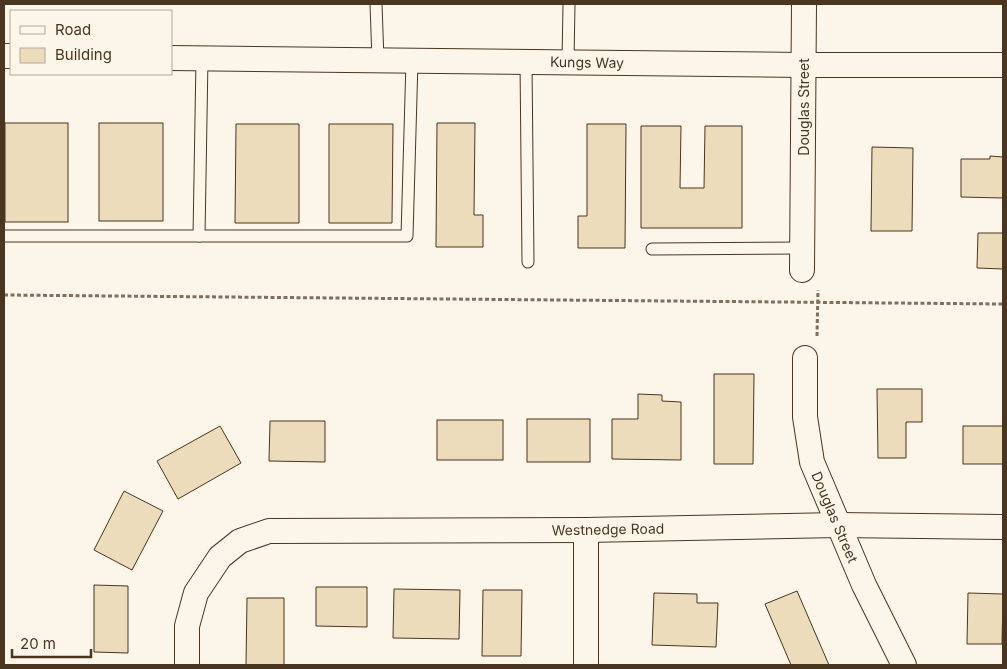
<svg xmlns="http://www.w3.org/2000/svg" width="1007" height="669" font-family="Inter,sans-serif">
  <rect width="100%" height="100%" fill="#fbf6e9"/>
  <g fill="#ecdcbc" stroke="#4a3520">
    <rect x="5" y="123" width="63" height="99"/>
    <rect x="99" y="123" width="64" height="98"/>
    <polygon points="437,123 475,123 474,215 483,215 483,247 436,247"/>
    <polygon points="236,124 299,124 299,223 235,223"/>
    <polygon points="329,124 393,124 392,223 329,223"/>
    <polygon points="587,124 626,124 625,248 578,248 578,216 587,216"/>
    <polygon points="641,126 681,126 680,188 704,188 705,126 742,126 742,228 641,228"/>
    <polygon points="872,147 913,148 912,231 871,231"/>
    <polygon points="990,156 1003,157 1003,198 961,197 961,159 990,159"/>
    <polygon points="978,233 1003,233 1003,269 977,268"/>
    <polygon points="714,374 754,374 753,464 714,464"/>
    <polygon points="877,389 922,389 922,422 906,422 906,458 878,458"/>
    <polygon points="638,394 662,395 662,401 681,402 681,460 612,459 612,419 638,419"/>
    <rect x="527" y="419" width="63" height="43"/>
    <rect x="437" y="420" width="66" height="40"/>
    <polygon points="270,421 325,421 325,462 269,461"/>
    <polygon points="220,426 241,463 178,499 157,461"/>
    <rect x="963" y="426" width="40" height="38"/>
    <polygon points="124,491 163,511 132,570 94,550"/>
    <polygon points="94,585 128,586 128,653 94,652"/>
    <polygon points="316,587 367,587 367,627 316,626"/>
    <polygon points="394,589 460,590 459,639 393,638"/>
    <polygon points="483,590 522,590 521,656 482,656"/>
    <polygon points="797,591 829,665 791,665 765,604"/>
    <polygon points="654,593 697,594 697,603 718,603 716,647 652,645"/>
    <polygon points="968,593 1003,594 1002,644 967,644"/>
    <polygon points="247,598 284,598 284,665 246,665"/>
  </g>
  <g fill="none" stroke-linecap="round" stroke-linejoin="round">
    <g stroke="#4a3520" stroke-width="13">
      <g id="lane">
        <polyline points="376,4 378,60"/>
        <polyline points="526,62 528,262"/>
        <polyline points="568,62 569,4"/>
        <polyline points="4,236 199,236 202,59"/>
        <polyline points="199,236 407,236 412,61"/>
        <polyline points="652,249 802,248"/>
      </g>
    </g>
    <g stroke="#4a3520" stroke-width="26">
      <g id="street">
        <polyline points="4,56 11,56"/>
        <polyline points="171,58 804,65 1003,65"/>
        <polyline points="802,270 804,4"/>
        <polyline points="805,358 805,417 812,462 864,585 904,665"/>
        <polyline points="586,530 586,665"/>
        <polyline points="187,665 187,626 196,593 220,557 240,541 269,531 586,530 838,525 1003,527"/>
      </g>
    </g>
    <g stroke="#7f6f5c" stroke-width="3" stroke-dasharray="4 2.5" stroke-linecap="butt">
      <polyline points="4,295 1003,304"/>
      <polyline points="817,336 818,290"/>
    </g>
    <use href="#lane" stroke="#fbf6e9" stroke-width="11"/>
    <use href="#street" stroke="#fbf6e9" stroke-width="24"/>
  </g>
  <g text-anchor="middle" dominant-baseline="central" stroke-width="4" stroke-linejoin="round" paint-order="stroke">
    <g font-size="14" fill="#4a3520" stroke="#fbf6e9">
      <text transform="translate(587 62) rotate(1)">Kungs Way</text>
      <text transform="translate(803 107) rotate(-90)">Douglas Street</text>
      <text transform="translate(835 517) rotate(67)">Douglas Street</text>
      <text transform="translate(608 529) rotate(-1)">Westnedge Road</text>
    </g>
  </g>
  <rect width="1007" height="669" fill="none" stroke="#4a3520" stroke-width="10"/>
  <rect x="10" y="10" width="162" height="65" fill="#fbf6e9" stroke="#b4a999"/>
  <rect x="20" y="26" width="25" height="8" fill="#fbf6e9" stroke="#b4a999"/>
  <text x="55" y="35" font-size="15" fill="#4a3520">Road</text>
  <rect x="20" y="48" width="25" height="15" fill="#ecdcbc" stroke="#b4a999"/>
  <text x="55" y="60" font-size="15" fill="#4a3520">Building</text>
  <path d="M12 649v8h79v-8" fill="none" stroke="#4a3520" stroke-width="2.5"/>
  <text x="20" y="649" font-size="15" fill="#4a3520" stroke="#fbf6e9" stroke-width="4" paint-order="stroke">20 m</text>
</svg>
